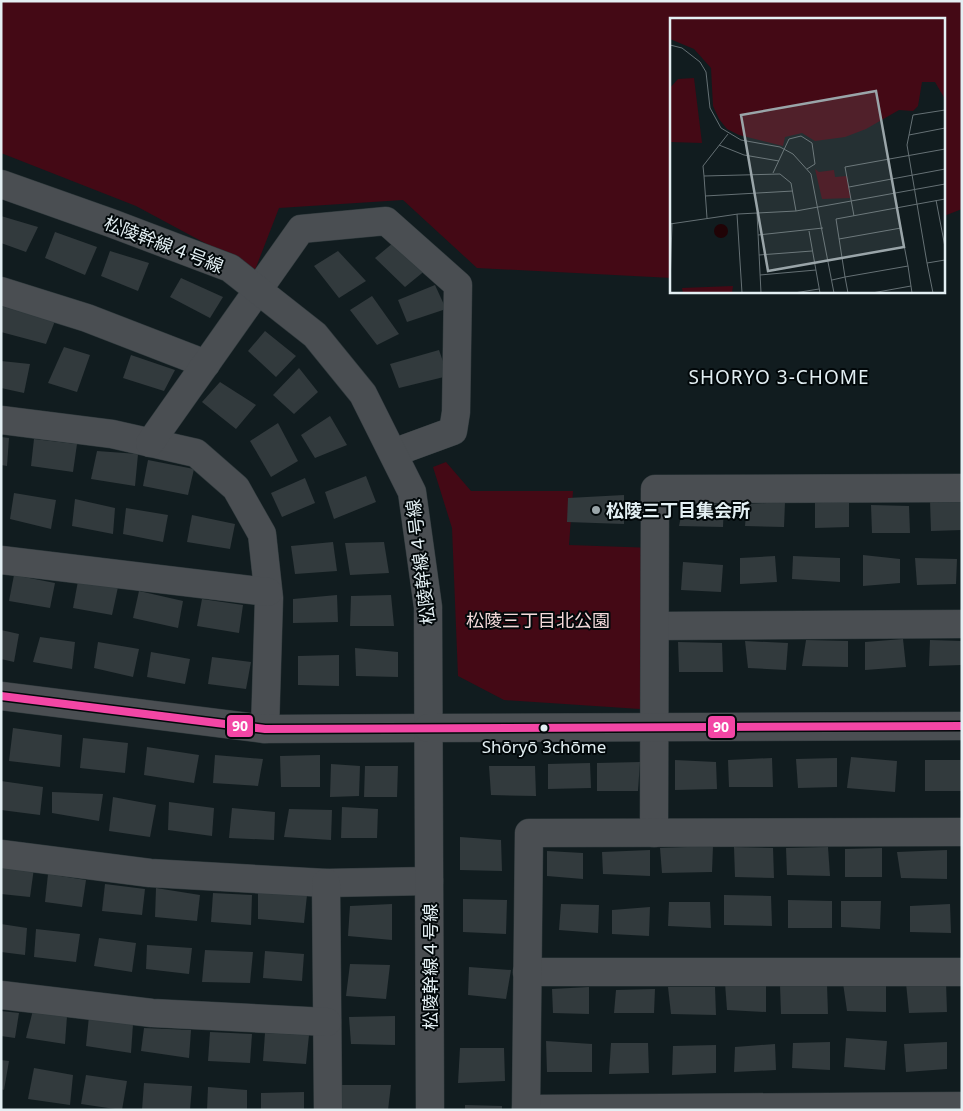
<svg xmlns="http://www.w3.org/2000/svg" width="963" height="1111" font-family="'Noto Sans','Noto Sans JP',sans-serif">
  <rect width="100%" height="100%" fill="#111c1f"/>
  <g fill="#440915">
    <polygon points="1,1 962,1 962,209 944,216 944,19 672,19 672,278 477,268 403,200 279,208 255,270 136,206 1,153"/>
    <polygon points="446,462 471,491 573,491 569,545 655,548 655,710 504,700 458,676 452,528 433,467"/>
  </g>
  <g fill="#323a3d">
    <polygon points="1,216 38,227 26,252 1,243"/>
    <polygon points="55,232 97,247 85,275 45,258"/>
    <polygon points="393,243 427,269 405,287 375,258"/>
    <polygon points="110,251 149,263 138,291 101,276"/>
    <polygon points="338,251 366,281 339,298 314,266"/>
    <polygon points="181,278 223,297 210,318 170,297"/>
    <polygon points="435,285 446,309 407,322 398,300"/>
    <polygon points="372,296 399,334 377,345 350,310"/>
    <polygon points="1,306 55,321 46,344 1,332"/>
    <polygon points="265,331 296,356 276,377 248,351"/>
    <polygon points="64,347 90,355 77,392 48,383"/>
    <polygon points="439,350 448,376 399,388 390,364"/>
    <polygon points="131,355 175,370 164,391 123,378"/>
    <polygon points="1,361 30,364 24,393 1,388"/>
    <polygon points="299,368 318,392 294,414 273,395"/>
    <polygon points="220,382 256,405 236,429 202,402"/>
    <polygon points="330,416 347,445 315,458 301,435"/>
    <polygon points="278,423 298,461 271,477 250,441"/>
    <polygon points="1,437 9,438 7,466 1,465"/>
    <polygon points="34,439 77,444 73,472 31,466"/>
    <polygon points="97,451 138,454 135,486 91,479"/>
    <polygon points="148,460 194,469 188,495 143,486"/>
    <polygon points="366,476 376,502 334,519 325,492"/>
    <polygon points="305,478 315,503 282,517 271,493"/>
    <polygon points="14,493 56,500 51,529 10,519"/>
    <polygon points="624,495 624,524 567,522 568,498"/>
    <polygon points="75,499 115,508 113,534 72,526"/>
    <polygon points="849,501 849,527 815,528 815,502"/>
    <polygon points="930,501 962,502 962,530 931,531"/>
    <polygon points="684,502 724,504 723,527 679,526"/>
    <polygon points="785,502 784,527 745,526 747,504"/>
    <polygon points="871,505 909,506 910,533 872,533"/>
    <polygon points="126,508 168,515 163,542 123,534"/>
    <polygon points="192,515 235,524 230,549 187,542"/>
    <polygon points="333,542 337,571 295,574 291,546"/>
    <polygon points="384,542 389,573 350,575 345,543"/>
    <polygon points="863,555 900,559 900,583 863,586"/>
    <polygon points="775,556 777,582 740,584 740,558"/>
    <polygon points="793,556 840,558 840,582 792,579"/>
    <polygon points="915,558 957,559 956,584 917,585"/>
    <polygon points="683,562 723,565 721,592 681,590"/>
    <polygon points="14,575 55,583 50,608 9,601"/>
    <polygon points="78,581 118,587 112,615 73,608"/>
    <polygon points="139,591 183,601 178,628 133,618"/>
    <polygon points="337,595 338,622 293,623 293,599"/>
    <polygon points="391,595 394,626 350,626 351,596"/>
    <polygon points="202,599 243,605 239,633 197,626"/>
    <polygon points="1,630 19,634 14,662 1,659"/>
    <polygon points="40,637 75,642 72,669 33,662"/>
    <polygon points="903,639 906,667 865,670 865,642"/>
    <polygon points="806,640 848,641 848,667 802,666"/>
    <polygon points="930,640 962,641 962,665 929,666"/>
    <polygon points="745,641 788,643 786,670 748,668"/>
    <polygon points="98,642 139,649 133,677 94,668"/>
    <polygon points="678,642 722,643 723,672 679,672"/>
    <polygon points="355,648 398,652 398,677 356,676"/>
    <polygon points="151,652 190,659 185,684 147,677"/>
    <polygon points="339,655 339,686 298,685 298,656"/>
    <polygon points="212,657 251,662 246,689 208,684"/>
    <polygon points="13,728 62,735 60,767 9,761"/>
    <polygon points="83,738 128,743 125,773 80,768"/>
    <polygon points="147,747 199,755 194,783 144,775"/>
    <polygon points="215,755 263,759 258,786 213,783"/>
    <polygon points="320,755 320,787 281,787 280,756"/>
    <polygon points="851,757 897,761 895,792 847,788"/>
    <polygon points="772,758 773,787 729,787 728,760"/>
    <polygon points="837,758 837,787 798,788 796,759"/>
    <polygon points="675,760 716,762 717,789 675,790"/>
    <rect x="925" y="760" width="37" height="31"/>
    <polygon points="640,762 638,791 597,791 597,763"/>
    <polygon points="590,763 591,788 548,789 548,764"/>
    <polygon points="331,764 360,766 359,796 330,797"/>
    <polygon points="365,766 398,766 397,797 364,797"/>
    <polygon points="489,766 535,766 536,796 491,795"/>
    <polygon points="1,781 43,787 40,815 1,810"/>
    <polygon points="52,792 103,794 99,821 52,813"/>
    <polygon points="113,797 156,805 150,837 109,831"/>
    <polygon points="169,802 214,808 212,836 168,830"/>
    <polygon points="342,807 378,809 377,838 341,838"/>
    <polygon points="232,808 275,812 274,840 229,838"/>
    <polygon points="289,809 332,810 331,840 284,837"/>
    <polygon points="460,837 501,840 502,871 460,870"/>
    <polygon points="713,846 712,872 662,873 660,848"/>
    <polygon points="734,847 773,848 774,878 735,877"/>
    <polygon points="828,847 830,876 787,875 786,848"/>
    <polygon points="882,848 882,877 845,877 845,849"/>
    <polygon points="650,850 650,876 603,874 602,852"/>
    <polygon points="947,850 947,879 901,878 897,852"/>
    <polygon points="547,851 583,853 583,879 547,876"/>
    <polygon points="1,866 34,868 30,897 1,894"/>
    <polygon points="48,874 86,880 82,907 45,902"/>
    <polygon points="105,884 145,889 142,915 102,911"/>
    <polygon points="156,888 200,895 197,921 155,917"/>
    <polygon points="258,891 307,895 304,923 258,919"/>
    <polygon points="213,893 252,895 251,925 211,922"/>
    <polygon points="724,895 771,896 772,926 724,925"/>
    <polygon points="463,899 507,900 506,934 463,932"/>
    <polygon points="788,900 832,901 832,928 788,928"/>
    <polygon points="841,901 881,901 880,929 841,927"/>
    <polygon points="669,902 710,902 711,928 668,926"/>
    <polygon points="392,904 392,940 348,936 350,906"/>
    <polygon points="561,904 599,905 598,933 559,930"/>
    <polygon points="950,904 951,933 910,932 910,906"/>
    <polygon points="650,907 649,936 612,934 612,910"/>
    <polygon points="1,924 27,928 25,955 1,952"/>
    <polygon points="36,929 80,934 76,962 34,957"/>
    <polygon points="99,938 136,943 132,972 94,966"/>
    <polygon points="147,945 192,948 189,974 146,969"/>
    <polygon points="205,950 253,952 250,983 202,982"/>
    <polygon points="265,951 304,954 302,981 263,978"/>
    <polygon points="350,964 390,965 386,999 346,996"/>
    <polygon points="469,967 511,970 506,999 468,995"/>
    <polygon points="886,982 886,1012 847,1011 843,983"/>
    <polygon points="946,982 947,1012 909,1013 906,983"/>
    <polygon points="725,983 766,985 766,1012 727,1010"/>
    <polygon points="827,984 828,1014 781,1014 780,985"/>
    <polygon points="589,987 589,1014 553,1013 552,989"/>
    <polygon points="668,987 715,987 716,1015 671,1014"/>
    <polygon points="655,989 654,1013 614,1013 616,990"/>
    <polygon points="33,1010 67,1016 65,1044 26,1038"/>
    <polygon points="1,1011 19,1013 15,1038 1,1036"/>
    <polygon points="89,1016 133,1024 131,1053 86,1046"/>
    <polygon points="395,1016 395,1045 351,1044 349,1017"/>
    <polygon points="144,1028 191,1030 189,1058 141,1051"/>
    <polygon points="210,1032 252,1034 250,1063 208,1061"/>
    <polygon points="265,1033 309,1035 306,1064 263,1061"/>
    <polygon points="846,1038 887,1041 885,1070 844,1067"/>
    <polygon points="546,1041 592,1044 592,1072 547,1072"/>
    <polygon points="830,1042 830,1070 792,1068 793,1043"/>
    <polygon points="947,1042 947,1069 906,1072 904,1044"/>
    <polygon points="611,1043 648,1043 649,1073 609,1074"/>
    <polygon points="775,1044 776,1070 734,1072 735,1047"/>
    <polygon points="716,1045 716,1073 672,1075 673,1046"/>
    <polygon points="460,1048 504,1048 505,1081 458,1083"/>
    <polygon points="1,1060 9,1061 4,1090 1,1089"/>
    <polygon points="34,1068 73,1075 70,1105 28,1099"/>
    <polygon points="86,1075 127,1081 122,1110 81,1104"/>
    <polygon points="144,1083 192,1086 190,1110 142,1110"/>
    <polygon points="342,1085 391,1085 388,1110 340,1110"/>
    <polygon points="208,1087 247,1090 247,1110 207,1110"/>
    <polygon points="304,1092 304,1110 261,1110 261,1093"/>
    <polygon points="465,1105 502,1106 502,1110 465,1110"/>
  </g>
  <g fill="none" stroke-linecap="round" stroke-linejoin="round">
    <g stroke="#2f393c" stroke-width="29">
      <g id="minor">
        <polyline points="1,291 87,318 206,364"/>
        <polyline points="1,420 112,434 196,453 236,488 262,534 269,598 265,729"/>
        <polyline points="150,443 301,229 386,221 458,285 456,412 453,431 393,453"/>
        <polyline points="1,560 268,592"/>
        <polyline points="655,626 962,624"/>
        <polyline points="1,696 265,729 428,728"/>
        <polyline points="654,833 655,489 962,488"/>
        <polyline points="1,854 150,873 326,883 429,881"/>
        <polyline points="326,883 328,1110"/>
        <polyline points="527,972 962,972"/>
        <polyline points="1,995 152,1013 327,1022"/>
        <polyline points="526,1109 962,1106"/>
        <polyline points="526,1110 529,833 962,832"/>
      </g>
    </g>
    <g stroke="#2f393c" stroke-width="29">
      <g id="tertiary">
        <polyline points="1,184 111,223 230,268 315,335 363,394 412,492 428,607 430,1110"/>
        <polyline points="428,728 962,726"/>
      </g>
    </g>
    <use href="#minor" stroke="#4a4e52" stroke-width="28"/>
    <use href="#tertiary" stroke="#4a4e52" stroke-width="28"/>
    <g stroke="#02080a" stroke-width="11">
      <polyline id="bus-1" points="1,696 265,729 962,726"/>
    </g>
    <use href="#bus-1" stroke="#f346a5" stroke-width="8"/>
  </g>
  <circle fill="#9aa5a9" stroke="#02080a" stroke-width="2" cx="596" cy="510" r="5"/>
  <circle fill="#e3eff3" stroke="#02080a" stroke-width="2" cx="544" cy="728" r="4.5"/>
  <g text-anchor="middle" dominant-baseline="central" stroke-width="4" stroke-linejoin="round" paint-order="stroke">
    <g font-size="17" fill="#e3eff3" stroke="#02080a">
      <text x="544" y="746">Shōryō 3chōme</text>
    </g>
    <g font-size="18" fill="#e3eff3" stroke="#02080a">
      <text transform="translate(164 244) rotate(21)">松陵幹線４号線</text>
      <text transform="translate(420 562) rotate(-97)">松陵幹線４号線</text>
      <text transform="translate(430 967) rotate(-90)">松陵幹線４号線</text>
    </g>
    <g font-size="18" font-weight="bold" fill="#e3eff3" stroke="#02080a" text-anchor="start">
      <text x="606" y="510">松陵三丁目集会所</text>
    </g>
    <g font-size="18" fill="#f3d9da" stroke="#02080a">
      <text x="538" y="620">松陵三丁目北公園</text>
    </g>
    <g font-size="19" letter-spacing="1" fill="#e3eff3" stroke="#02080a">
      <text x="779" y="377">SHORYO 3-CHOME</text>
    </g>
  </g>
  <g transform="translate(670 18)">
    <rect width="275" height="275" fill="#111c1f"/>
    <path d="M 0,0 L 275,0 L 275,81 L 265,64 L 252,64 L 248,88 L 243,93 L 229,92 L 196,111 L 175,119 L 145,123 L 132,115 L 115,119 L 113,128 L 69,117 L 57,111 L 49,101 L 43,88 L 41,50 L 24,31 L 0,21 ZM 24,60 L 32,125 L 0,124 L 0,70 L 8,61 ZM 145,151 L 149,154 L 164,152 L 165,159 L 177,158 L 181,180 L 152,181 ZM 63,268 L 62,275 L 13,275 L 12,270 Z" fill="#440915"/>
    <path d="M44 213a7 7 0 1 1 14 0a7 7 0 1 1-14 0Z" fill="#200306"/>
    <path fill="none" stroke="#657074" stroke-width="1" d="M 0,27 L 12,30 L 30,44 L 36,54 L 40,90 L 51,110 L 71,122 L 110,129 L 123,136 L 141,156 L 164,275M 239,117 L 275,110M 49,127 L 74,137 L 109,143M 103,155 L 119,121 L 131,118 L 142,125 L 145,146 L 137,151M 34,158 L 33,148 L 58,116M 179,169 L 275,151M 35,178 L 123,173M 266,182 L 275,229M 227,190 L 238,248M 87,195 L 91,275M 67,196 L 72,275M 184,198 L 175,149 L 275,131M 37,200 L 34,158 L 110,156 L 121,165 L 126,193M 0,206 L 68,196 L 126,193 L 275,166M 139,213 L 150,275M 88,217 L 153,210M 169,221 L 231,210M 89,237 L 142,233M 172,240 L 234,229M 257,245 L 237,127 L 243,97 L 275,92M 90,257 L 146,252M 162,262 L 175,259 L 178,275M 0,268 L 2,205M 124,275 L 149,271M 202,275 L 241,268M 242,275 L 238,248 L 175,259 L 166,201 L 275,181M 263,275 L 257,245 L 275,242"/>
    <path fill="#9aa5a9" fill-opacity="0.15" stroke="#9aa5a9" stroke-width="2.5" d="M 206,73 L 234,229 L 98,253 L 71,97 Z"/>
    <rect width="275" height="275" fill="none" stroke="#e3eff3" stroke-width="2.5"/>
  </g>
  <g stroke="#02080a" stroke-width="2">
    <rect x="226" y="714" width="28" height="24" rx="5" fill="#f346a5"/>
    <rect x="707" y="715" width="29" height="24" rx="5" fill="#f346a5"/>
  </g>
  <g font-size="14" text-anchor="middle" font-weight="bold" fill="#fff">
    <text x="240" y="731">90</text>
    <text x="721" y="732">90</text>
  </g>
  <rect width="963" height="1111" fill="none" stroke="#e3eff3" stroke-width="5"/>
</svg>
